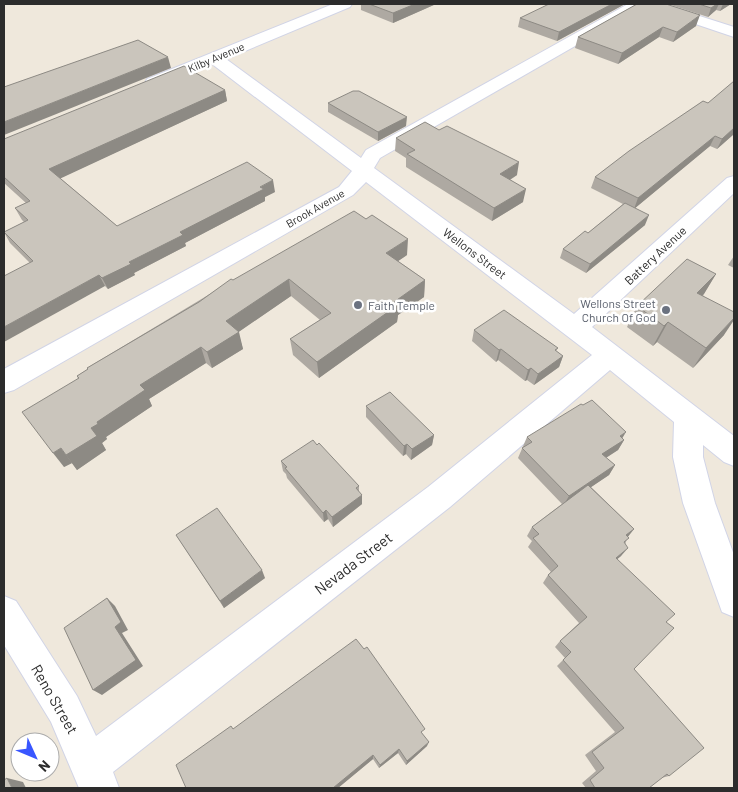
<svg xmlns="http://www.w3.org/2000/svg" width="738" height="792" font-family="Barlow,sans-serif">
  <rect width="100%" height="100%" fill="#efe8dc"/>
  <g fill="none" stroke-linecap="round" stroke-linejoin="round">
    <g stroke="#d1d4e6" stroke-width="2">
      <g id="street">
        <polygon points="333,4 352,4 350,7 226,59 361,158 366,150 628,4 645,4 643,7 380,158 374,168 574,314 727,178 734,176 734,193 592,327 734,436 734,466 724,462 703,445 703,457 715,503 734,555 734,617 722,612 683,503 673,457 674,422 610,370 450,507 113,772 119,788 79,788 51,722 4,645 4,596 16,601 77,696 96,736 428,487 592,355 366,182 353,195 14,390 4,393 4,369 339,187 352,171 212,64 159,87 147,87 145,83 147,79"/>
        <polygon points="662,4 734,27 734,37 657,11 655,8 657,5"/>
      </g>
    </g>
    <use href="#street" fill="#fff" fill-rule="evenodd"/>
  </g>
  <g fill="#aea9a2">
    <polygon points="361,4 436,4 393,23 361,10"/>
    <polygon points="625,4 557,41 518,27 520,18"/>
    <polygon points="637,4 696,26 673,42 659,37 618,64 575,48 578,37"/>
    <polygon points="668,4 731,4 720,11 716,10 708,17"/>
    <polygon points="225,90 227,101 60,178 117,226 275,192 265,197 265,201 185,243 186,246 134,273 135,275 108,289 105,286 30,263 10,243 4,232 24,222 22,220 15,208 26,203 4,183 4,139"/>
    <polygon points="703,101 734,134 717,149 710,146 635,208 645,225 586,273 560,258 563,249 588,233 623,204 591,188 595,177"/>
    <polygon points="328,103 406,126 378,141 328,112"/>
    <polygon points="396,138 517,175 510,180 523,202 492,221 406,167 406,158 395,151"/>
    <polygon points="407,255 398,261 425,280 424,297 398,315 397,322 319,378 293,355 290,339 320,320 291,296 238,332 243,349 212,368 206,363 149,399 152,406 106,437 107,439 102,443 106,450 77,470 72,463 64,467 78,379 77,376 88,369 87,368 233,280"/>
    <polygon points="734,256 734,268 728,265"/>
    <polygon points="716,274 703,295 724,335 693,368 657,342 653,346 627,327 637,306"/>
    <polygon points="474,330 558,348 556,351 563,356 559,367 534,385 527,380 525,381 498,360 496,362 472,341"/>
    <polygon points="366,406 434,435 432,445 411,460 406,454 403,456 366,417"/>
    <polygon points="527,437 622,439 624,440 618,450 606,458 615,465 609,475 591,487 634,529 628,536 621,556 617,559 666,622 634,669 669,776 661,778 649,788 586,788 582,783 596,771 585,755 615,732 557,666 565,658 555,647 560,641 579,623 543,583 548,575 551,572 528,547 532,541 527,536 532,527 562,504 518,458"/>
    <polygon points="281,461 359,486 359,492 362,504 333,527 328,519 324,522 287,478 286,474 283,471"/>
    <polygon points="176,535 265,578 224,608"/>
    <polygon points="234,729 422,733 427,746 406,765 398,753 379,768 373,759 338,788 186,788"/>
  </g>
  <g fill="#8d8a84">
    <polygon points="415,4 436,4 393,23 393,13"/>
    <polygon points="612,4 625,4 557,41 559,32"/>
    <polygon points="717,4 719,4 716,10 708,17 711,8"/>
    <polygon points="723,4 731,4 720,11"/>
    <polygon points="700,15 696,26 673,42 677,32"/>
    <polygon points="663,27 659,37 618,64 622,53"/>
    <polygon points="168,57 171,68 4,135 4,122"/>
    <polygon points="225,90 227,101 55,181 49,169"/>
    <polygon points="407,117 406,126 378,141 378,132"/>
    <polygon points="734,128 734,134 717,149 722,139"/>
    <polygon points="715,136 710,146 634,209 638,198"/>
    <polygon points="519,162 517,175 498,187 500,174"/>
    <polygon points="273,180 275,192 265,197 265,201 185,243 186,246 134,273 135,275 108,289 102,278 180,232"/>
    <polygon points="526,189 523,202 492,221 494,208"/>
    <polygon points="649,215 645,225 586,273 590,264"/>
    <polygon points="408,239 407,255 385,270 386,253"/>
    <polygon points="716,274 704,294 685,313 697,293"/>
    <polygon points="99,275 105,286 4,342 4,327"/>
    <polygon points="289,279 291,296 230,338 239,332 243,349 212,368 207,352 226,321"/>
    <polygon points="425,280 424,297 398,315 397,322 319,378 317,362 394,302"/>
    <polygon points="734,318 734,320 724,335 693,368 706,348"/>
    <polygon points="668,322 657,342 653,346 664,326"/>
    <polygon points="201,347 206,363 149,399 152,406 106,437 107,439 102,443 106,450 77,470 66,455 97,422 140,385"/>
    <polygon points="501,349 498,360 496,362 499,350"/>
    <polygon points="563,356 559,367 534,385 538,374"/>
    <polygon points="531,368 527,380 525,381 528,370"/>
    <polygon points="626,432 620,442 624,440 618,450 596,464 602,454 620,436"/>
    <polygon points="434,435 432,445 411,460 412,449"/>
    <polygon points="407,444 406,454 403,456 404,446"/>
    <polygon points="61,448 72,463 64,467 53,453"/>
    <polygon points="615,465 609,475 563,506 569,496"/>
    <polygon points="362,495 362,504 333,527 332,517"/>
    <polygon points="326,510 328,519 324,522 323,513"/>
    <polygon points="634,529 627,538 626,535"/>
    <polygon points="628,548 621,556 609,566 616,558"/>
    <polygon points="262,570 265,578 224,608 220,601"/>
    <polygon points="107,598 115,606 128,630 122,633 143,666 102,695 93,690 115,627"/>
    <polygon points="429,742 427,746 406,765 407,761"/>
    <polygon points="399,749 398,753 379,768 380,765"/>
    <polygon points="373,755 373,759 338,788 333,788"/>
    <polygon points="7,778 23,782 26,788 12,788"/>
  </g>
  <g fill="#cac5bc" stroke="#8d8a84">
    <polygon points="369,4 415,4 393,13"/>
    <polygon points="549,4 612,4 559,32 520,18"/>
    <polygon points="637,4 666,4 700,15 677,32 663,27 622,53 578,37"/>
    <polygon points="699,4 717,4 711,8"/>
    <polygon points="138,40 168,57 4,122 4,87"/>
    <polygon points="184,66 225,90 49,169 117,226 247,162 273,180 260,187 264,189 180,232 183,235 129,262 131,264 102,278 99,275 4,327 4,276 33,261 4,232 28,220 15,208 30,201 4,177 4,139"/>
    <polygon points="734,81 734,128 722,139 715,136 638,198 595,177 629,151 703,101 708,103"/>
    <polygon points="353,91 359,91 407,117 378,132 328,103"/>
    <polygon points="425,122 439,130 447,126 519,162 500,174 526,189 494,208 407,154 415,150 396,138"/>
    <polygon points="625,203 649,215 590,264 563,249 585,231 588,233"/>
    <polygon points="354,211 366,219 372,215 408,239 386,253 425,280 394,302 398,305 317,362 290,339 331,313 289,279 226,321 239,332 207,352 201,347 140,385 145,390 97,422 98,424 91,428 97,436 66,455 61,448 53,453 22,412 79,378 77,376 88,369 87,368 199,302 231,279 233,280"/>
    <polygon points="687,259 716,274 697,293 734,312 734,318 706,348 668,322 664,326 637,306"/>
    <polygon points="504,310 558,348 555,350 563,356 538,374 531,368 528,370 501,349 499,350 474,330"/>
    <polygon points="390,392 434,435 412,449 407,444 404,446 366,406"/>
    <polygon points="592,400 626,432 620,436 624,440 602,454 615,465 569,496 522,448 532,442 527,437 581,404 583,405"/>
    <polygon points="313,440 317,445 319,443 359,486 356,488 362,495 332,517 326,510 323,513 285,468 287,467 281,461"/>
    <polygon points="588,485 634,529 626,535 629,538 624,542 628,548 616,558 675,614 666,622 674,628 634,669 704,748 669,776 667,774 649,788 595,788 590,780 604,768 592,752 624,728 563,660 571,652 560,641 587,617 548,575 558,566 533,538 539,534 532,527"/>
    <polygon points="217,508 262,570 220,601 176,535"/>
    <polygon points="107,598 121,622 115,627 136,660 93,690 64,628"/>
    <polygon points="356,639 364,649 367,647 425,729 421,732 429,742 407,761 399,749 380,765 373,755 333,788 186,788 176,765 231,726 233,729"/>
    <polygon points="7,778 12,788 4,788 4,780"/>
  </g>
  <g fill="#6b7280" stroke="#fff" stroke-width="2">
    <circle cx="358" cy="305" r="5"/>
    <circle cx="666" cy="310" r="5"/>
  </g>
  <g text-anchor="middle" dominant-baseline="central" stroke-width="5" stroke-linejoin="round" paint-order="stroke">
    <g font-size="11" fill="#2c2c2c" stroke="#fff">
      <text transform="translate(216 57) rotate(-23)">Kilby Avenue</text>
      <text transform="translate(315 208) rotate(-30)">Brook Avenue</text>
    </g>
    <g font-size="12" fill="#2c2c2c" stroke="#fff">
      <text transform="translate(475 253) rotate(37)">Wellons Street</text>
      <text transform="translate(655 255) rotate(-43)">Battery Avenue</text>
    </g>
    <g font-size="12" fill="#5b616d" stroke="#fff" text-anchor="end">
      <text x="656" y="303">Wellons Street<tspan x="656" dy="14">Church Of God</tspan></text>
      <text x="368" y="305" text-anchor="start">Faith Temple</text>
    </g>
    <g font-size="15" fill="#2c2c2c" stroke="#fff">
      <text transform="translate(353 563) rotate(-37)">Nevada Street</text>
      <text transform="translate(55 699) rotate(60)">Reno Street</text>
    </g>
  </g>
  <rect width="738" height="792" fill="none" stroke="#2c2c2c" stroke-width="10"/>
  <g transform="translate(35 757) rotate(134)"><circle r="24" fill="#ffffff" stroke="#ababab"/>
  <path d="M0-4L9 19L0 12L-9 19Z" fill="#3956ff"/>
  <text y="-8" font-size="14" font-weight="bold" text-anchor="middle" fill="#2c2c2c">N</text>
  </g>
</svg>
